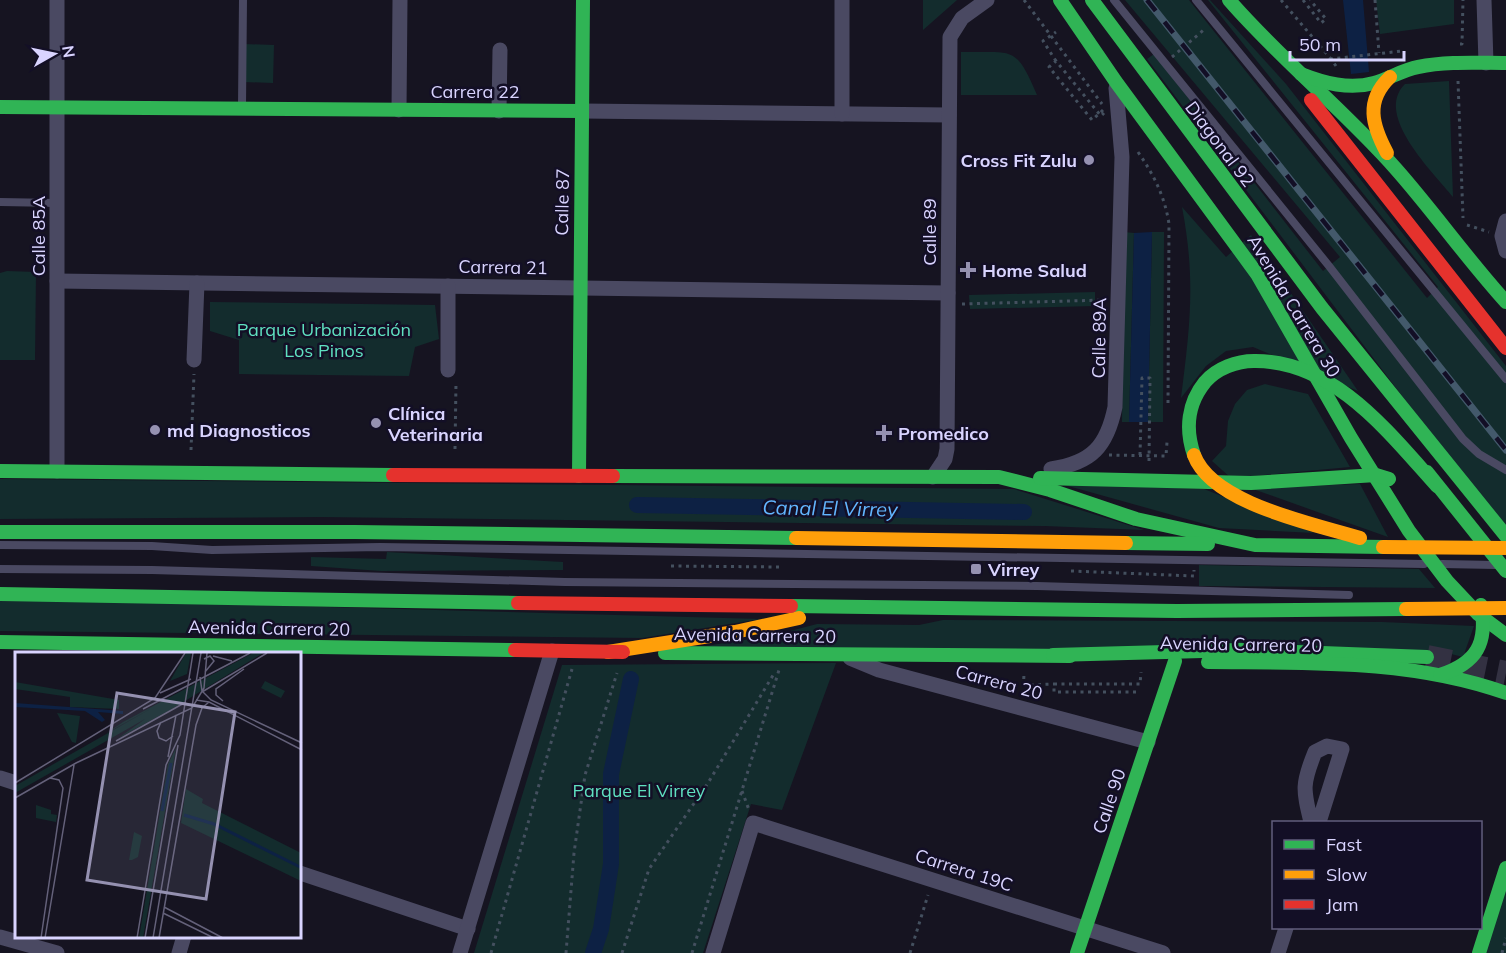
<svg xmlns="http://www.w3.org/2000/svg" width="1506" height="953" font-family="Mulish,sans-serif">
  <rect width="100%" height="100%" fill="#161421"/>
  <g fill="#132c2d">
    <polygon points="923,0 957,0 923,30"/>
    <polygon points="1125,0 1189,0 1427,298 1438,287 1208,0 1210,0 1286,84 1506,366 1506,525 1446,454 1147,59 1154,54 1323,271 1340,257"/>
    <polygon points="1376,0 1454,0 1454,24 1380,34"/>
    <polygon points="244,44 274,45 273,83 243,82"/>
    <path d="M 961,52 C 1014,53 1015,44 1037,95 L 961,95 Z"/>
    <path d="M 1449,81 L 1453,197 C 1434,173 1373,115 1405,84 Z"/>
    <path d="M 1182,207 L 1226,257 L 1251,235 L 1358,391 L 1253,347 L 1226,351 L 1206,366 L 1181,398 C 1190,326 1196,280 1182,207 Z"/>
    <polygon points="1124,232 1134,233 1129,422 1122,422"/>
    <polygon points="1152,232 1164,232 1163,422 1148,422"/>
    <polygon points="7,271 36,272 35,360 0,360 0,273"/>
    <polygon points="1095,292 1095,306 970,309 969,295"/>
    <polygon points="210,302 435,305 439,339 415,347 409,376 239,374 239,340 210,331"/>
    <polygon points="1265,384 1308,394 1350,467 1231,478 1212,461 1226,446 1228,421 1235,404 1247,390"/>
    <polygon points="0,479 1014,489 1144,530 1045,526 321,517 0,519"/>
    <polygon points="1061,484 1204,489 1314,533 1219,528"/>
    <polygon points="1360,484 1388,537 1250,488"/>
    <polygon points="387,552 563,562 563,570 381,571 311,566 311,557 386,559"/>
    <polygon points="1199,565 1419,569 1435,588 1199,586"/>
    <polygon points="0,598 761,619 642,638 0,631"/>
    <polygon points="943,620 1382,622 1474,626 1463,657 1435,650 686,649 771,636 817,624 919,625"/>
    <polygon points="836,663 782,810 751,804 703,953 474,953 562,665"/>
    <polygon points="1506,889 1506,953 1485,953"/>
  </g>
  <g fill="#0d2144">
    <polygon points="1343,0 1363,0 1369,72 1351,74"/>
    <polygon points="1152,232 1148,422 1129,422 1134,233"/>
  </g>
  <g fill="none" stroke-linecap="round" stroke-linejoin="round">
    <g stroke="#0d2144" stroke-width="16">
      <polyline points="637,505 1024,512"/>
      <polyline points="593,953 601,929 611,864 611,774 631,679"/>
    </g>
    <polyline stroke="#333142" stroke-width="24" stroke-dasharray="24 12" stroke-linecap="butt" points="1427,657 1506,673"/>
    <g stroke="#44505f" stroke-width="3" stroke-dasharray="3 4.5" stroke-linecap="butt">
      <polyline points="1024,0 1102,104"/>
      <polyline points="1281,0 1331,59"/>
      <polyline points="1303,0 1321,23 1326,19 1310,0"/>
      <polyline points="1375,0 1379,53"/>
      <polyline points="1460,44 1462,44 1463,0"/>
      <polyline points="1172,57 1206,28"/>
      <polyline points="1056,61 1043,41 1056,32"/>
      <polyline points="1336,66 1331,59 1402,51"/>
      <polyline points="1458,81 1463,218"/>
      <polyline points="1103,110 1092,120 1049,67 1056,61 1101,116 1104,113"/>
      <path d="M 1138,152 C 1154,175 1165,197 1169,224 L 1168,405"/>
      <polyline points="1467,225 1489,232"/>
      <polyline points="962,304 1105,300"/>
      <polyline points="455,449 456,382"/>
      <polyline points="191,450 194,374"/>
      <polyline points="1109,455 1166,456 1167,442"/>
      <polyline points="1140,455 1142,378 1150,378 1149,461"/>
      <polyline points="671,566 780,567"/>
      <polyline points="1071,571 1194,576 1194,570"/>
      <polyline points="1023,685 1054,684"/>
      <polyline points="1136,692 1054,692 1054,684 1140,684 1141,672"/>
      <polyline points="1023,694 1024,674"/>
      <polyline points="742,791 749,810"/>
      <polyline points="491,953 572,669"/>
      <polyline points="566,953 574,853 585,775 617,673"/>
      <polyline points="622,953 649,869 708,783 775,672"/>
      <polyline points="692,953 779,670"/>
      <polyline points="910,953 928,895"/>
      <polyline points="1502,953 1506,938"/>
    </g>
    <g stroke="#4a4962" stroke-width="8">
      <polyline points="1114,0 1329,266 1463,439 1479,454 1506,470"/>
      <polyline points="1196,0 1506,379"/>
      <polyline points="242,106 243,0"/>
      <polyline points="0,202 57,203"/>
      <polyline points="0,545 152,546 212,550 380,547 1424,564"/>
      <polyline points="1442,564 1496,565"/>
      <polyline points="0,569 152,570 565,582 1037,586 1349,595"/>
    </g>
    <g stroke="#4a4962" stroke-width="15">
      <polyline points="1484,0 1486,63"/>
      <polyline points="399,110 400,0"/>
      <polyline points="499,111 500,50"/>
      <polyline points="582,111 949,115"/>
      <polyline points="842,114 842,0"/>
      <polyline points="1506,221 1502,236 1506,251"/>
      <polyline points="57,281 948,293"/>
      <polyline points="194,360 197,283"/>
      <polyline points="448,370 448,286"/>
      <path d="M 1051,469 C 1092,463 1107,446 1115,407 L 1122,157 L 1116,88"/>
      <polyline points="57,471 57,0"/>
      <polyline points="933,477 945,459 947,449 950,37 962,18 987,0"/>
      <polyline points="850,658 879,670 1148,742"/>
      <polyline points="0,778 16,783"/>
      <path d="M 1311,822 C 1303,789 1302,784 1315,752 L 1327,746 L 1342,749 L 1319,822"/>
      <polyline points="300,873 468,929"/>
      <polyline points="0,937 57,953"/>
      <polyline points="179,953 184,936"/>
      <polyline points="460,953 552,651"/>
      <polyline points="713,953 753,823 1163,953"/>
      <polyline points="1278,953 1286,928"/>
    </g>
    <g stroke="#30b455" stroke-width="14">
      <polyline points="1060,0 1116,82 1257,274 1351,438 1409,531 1447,581 1478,614 1506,635"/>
      <polyline points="1092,0 1322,308 1506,536"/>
      <path d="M 1229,0 C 1281,60 1343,109 1396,169 C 1434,212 1467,259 1506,302"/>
      <path d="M 1301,74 C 1324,83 1349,90 1374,83 C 1389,79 1402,70 1418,67 C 1447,61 1477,63 1506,63"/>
      <polyline points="0,107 582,111"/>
      <path d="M 1194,455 C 1185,429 1188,403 1205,382 C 1217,368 1237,361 1254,361 C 1334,360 1389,433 1437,486"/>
      <polyline points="0,471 393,475"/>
      <polyline points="1427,472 1506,571"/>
      <polyline points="579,476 583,0"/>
      <polyline points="613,476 999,477 1050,490 1136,519 1255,545 1383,547"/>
      <polyline points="1040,478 1251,483 1376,475 1389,479"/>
      <polyline points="0,532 355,532 796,538"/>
      <polyline points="1126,543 1208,544"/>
      <polyline points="0,594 518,603"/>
      <polyline points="791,606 1177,611 1406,609"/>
      <polyline points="0,642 515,650"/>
      <polyline points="665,653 1070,656"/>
      <polyline points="1053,655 1240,650 1427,657"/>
      <path d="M 1208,662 C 1308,663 1410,659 1506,693"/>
      <path d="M 1440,675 C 1477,663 1488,643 1481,605"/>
      <polyline points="1077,953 1175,661"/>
      <polyline points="1479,953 1506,868"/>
    </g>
    <g stroke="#ff9f0a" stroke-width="14">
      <path d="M 1387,153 C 1372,125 1365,101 1390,77"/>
      <path d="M 1194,455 C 1212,504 1315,524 1360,538"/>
      <polyline points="796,538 1126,543"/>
      <polyline points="1383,547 1506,548"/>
      <polyline points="1406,609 1506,608"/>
      <polyline points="608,652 735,632 799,618"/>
    </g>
    <g stroke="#e5322d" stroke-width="14">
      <polyline points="1311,100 1506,348"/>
      <polyline points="393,475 613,476"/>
      <polyline points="518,603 791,606"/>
      <polyline points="515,650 623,652"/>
    </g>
    <g stroke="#43596b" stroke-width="7">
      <polyline id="rail" points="1147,0 1506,450"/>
    </g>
    <use href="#rail" stroke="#130f26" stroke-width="4.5" stroke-dasharray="14" stroke-linecap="butt"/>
  </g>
  <g fill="#9591b1" stroke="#130f26" stroke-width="2">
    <circle cx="1089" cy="160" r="6"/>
    <path d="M965 261h6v6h6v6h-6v6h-6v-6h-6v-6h6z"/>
    <circle cx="376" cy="423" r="6"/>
    <circle cx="155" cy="430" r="6"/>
    <path d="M881 424h6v6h6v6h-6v6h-6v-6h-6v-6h6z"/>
    <rect x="970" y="563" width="12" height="12" rx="3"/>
  </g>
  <g text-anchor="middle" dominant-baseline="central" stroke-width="5" stroke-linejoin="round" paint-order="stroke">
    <g font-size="18" fill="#d9d4ff" stroke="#130f26">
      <text x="475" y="91">Carrera 22</text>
      <text transform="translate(1220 144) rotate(53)">Diagonal 92</text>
      <text transform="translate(562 202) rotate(-89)">Calle 87</text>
      <text transform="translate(929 232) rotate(-90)">Calle 89</text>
      <text transform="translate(38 236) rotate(-90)">Calle 85A</text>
      <text transform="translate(503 267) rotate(1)">Carrera 21</text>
      <text transform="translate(1294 306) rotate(59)">Avenida Carrera 30</text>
      <text transform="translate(1099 338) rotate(-89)">Calle 89A</text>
      <text transform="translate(269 628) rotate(1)">Avenida Carrera 20</text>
      <text transform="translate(755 635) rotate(1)">Avenida Carrera 20</text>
      <text transform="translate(1241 644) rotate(1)">Avenida Carrera 20</text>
      <text transform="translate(999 682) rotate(15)">Carrera 20</text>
      <text transform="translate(1109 801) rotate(-71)">Calle 90</text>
      <text transform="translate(964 870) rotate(18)">Carrera 19C</text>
    </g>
    <g font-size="18" font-weight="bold" fill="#d9d4ff" stroke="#130f26" text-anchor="start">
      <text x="1077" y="160" text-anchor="end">Cross Fit Zulu</text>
      <text x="982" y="270">Home Salud</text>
      <text x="388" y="413">Clínica<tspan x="388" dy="21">Veterinaria</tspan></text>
      <text x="167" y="430">md Diagnosticos</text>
      <text x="898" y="433">Promedico</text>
      <text x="988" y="569">Virrey</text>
    </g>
    <g font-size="18" fill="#5fe0c0" stroke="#130f26">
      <text x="324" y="329">Parque Urbanización<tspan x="324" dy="21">Los Pinos</tspan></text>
      <text x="639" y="790">Parque El Virrey</text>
    </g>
    <g font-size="20" font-style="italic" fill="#62b6ff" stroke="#130f26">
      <text transform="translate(830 508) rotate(1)">Canal El Virrey</text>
    </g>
  </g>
  <g transform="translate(15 652)">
    <rect width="286" height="286" fill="#161421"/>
    <path d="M 171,1 L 176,1 L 172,22 L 155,29 ZM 238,1 L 248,1 L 157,57 L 102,87 L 130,67 L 0,141 L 0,134 L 137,56 L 90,82 L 108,70 ZM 250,29 L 270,39 L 266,46 L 246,36 ZM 0,30 L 104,48 L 104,57 L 55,55 L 55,45 L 0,37 ZM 42,61 L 65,64 L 61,91 L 57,90 ZM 161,96 L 128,286 L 124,286 L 153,112 ZM 171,137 L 188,147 L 187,151 L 286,201 L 286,229 L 166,171 ZM 21,153 L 36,158 L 36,162 L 42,163 L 41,170 L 21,166 ZM 119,180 L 127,184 L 123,205 L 117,208 L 114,208 Z" fill="#132c2d"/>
    <path d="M 0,51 L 108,59 L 108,62 L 83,60 L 90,68 L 87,70 L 70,59 L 0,55 Z" fill="#0d2144"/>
    <path fill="none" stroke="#0d2144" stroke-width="3" d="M 147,159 L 156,111M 169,163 L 199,172 L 287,216"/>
    <path fill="none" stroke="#64617a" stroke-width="1.5" d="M 198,4 L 217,9M 189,7 L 195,4 L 199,9 L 190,20M 185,25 L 187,39 L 196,48 L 287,91M 187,40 L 252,1M 145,41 L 176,27M 181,48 L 194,50 L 287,98M 208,49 L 201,43 L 201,37 L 229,17M 128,57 L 235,1M 146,70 L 142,79 L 144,86 L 151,89 L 158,84M 101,89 L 171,50M 153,105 L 161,63M 0,131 L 140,46 L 170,1M 0,146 L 61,111 L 177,56 L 189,36 L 192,1M 149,255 L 208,286M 148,261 L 199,286M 26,286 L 48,136 L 44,128 L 35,126M 30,286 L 59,113M 122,286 L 151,113 L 165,83 L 178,1M 130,286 L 163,93M 138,286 L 186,1M 144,286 L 181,73 L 187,56 L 194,50"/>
    <path fill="#9591b1" fill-opacity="0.15" stroke="#9591b1" stroke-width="3" d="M 102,41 L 220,60 L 191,247 L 72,228 Z"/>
    <rect width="286" height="286" fill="none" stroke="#d9d4ff" stroke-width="3"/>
  </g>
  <rect x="1272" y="821" width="210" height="108" fill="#130f26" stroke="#625e7d" stroke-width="1.5"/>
  <rect x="1284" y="840" width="30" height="9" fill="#30b455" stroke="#625e7d" stroke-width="1.5"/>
  <text x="1326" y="851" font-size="18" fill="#d9d4ff">Fast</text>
  <rect x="1284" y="870" width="30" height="9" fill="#ff9f0a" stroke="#625e7d" stroke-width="1.5"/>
  <text x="1326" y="881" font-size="18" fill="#d9d4ff">Slow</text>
  <rect x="1284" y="900" width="30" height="9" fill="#e5322d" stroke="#625e7d" stroke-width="1.5"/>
  <text x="1326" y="911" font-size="18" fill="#d9d4ff">Jam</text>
  <g transform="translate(54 54) rotate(81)" stroke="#130f26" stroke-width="4.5" paint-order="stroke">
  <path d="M0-4.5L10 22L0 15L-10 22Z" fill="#d9d4ff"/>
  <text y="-9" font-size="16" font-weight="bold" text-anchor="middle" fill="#d9d4ff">N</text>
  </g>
  <path d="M1290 51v9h114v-9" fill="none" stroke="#d9d4ff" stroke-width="3"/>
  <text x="1299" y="51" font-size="18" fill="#d9d4ff" stroke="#130f26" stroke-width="4.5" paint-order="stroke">50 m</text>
</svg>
